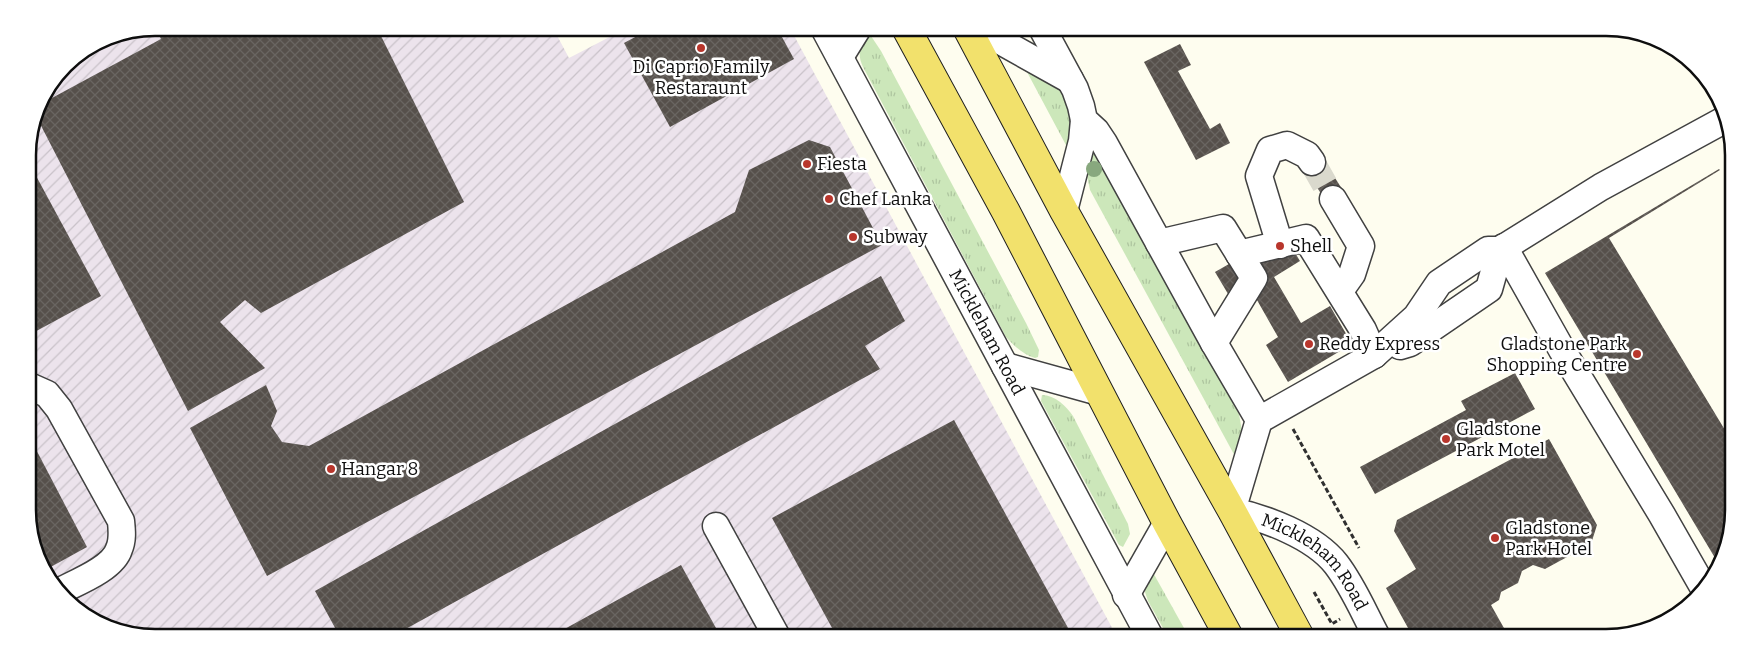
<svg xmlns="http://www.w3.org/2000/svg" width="1761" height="665" font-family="Bitter,serif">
  <defs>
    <pattern id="industrial-furrows" width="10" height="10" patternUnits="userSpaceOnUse" patternTransform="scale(1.25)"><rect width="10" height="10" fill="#ece3ec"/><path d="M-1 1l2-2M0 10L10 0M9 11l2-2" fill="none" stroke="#c9c2c9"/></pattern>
    <pattern id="grass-tufts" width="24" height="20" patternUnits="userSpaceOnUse" patternTransform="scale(1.25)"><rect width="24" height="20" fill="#cce7ba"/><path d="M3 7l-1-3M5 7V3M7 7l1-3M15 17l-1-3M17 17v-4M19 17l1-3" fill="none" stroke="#aec59f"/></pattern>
    <pattern id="building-cross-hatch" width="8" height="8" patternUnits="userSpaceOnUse" patternTransform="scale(1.25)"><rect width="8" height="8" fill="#56504b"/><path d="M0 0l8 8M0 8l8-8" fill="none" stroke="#696561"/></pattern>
  </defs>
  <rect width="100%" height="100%" fill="#fefdef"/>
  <polygon fill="url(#industrial-furrows)" points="155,28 553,28 569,58 627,28 790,28 1117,637 155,637 114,631 59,594 30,535 28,146 41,98 71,59 106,37"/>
  <g fill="url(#grass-tufts)">
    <path d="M 869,33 L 881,51 L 1026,323 L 1039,350 L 1038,357 L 1035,358 C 1024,355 1014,346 1006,337 L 863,67 C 857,55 859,43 869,33 Z"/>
    <path d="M 1029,70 C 1044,79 1068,89 1072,109 C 1073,117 1070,138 1069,148 L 1067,147 L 1027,72 Z"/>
    <polygon points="1092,148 1097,154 1239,414 1242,431 1236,458 1090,190 1086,171"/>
    <path d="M 1042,395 C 1055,395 1066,406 1073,416 L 1128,524 L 1130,534 L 1123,547 L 1119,545 L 1041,401 Z"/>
    <polygon points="1151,569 1189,637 1168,637 1148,601 1144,589"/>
  </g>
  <g fill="url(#building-cross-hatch)">
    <polygon points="156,28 377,28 464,202 261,313 245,300 220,322 265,368 188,411 36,116 39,105 161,39"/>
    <polygon points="652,28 777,28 794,59 670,127 624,43"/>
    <polygon points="1180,44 1191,65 1178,71 1210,129 1220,123 1230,143 1196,160 1144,62"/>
    <polygon points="809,140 830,147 882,245 267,576 190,428 266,385 277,411 271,426 282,442 309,446 735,212 749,170"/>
    <polygon points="1321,156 1344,192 1327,203 1304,167"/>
    <polygon points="28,161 101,296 29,335"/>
    <polygon points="1719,169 1720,170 1609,238 1728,435 1727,551 1718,563 1545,273"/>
    <polygon points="1283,233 1300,261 1274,277 1301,323 1330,306 1352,344 1288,382 1266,345 1278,337 1253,293 1234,304 1215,272"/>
    <polygon points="881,276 905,321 865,346 880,369 391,637 340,637 315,591"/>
    <polygon points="1515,373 1535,409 1375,494 1360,467 1466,410 1461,401"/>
    <polygon points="954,420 1073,637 837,637 772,518"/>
    <polygon points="29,436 87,547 47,569 30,535"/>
    <polygon points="1549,439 1597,525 1591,544 1545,569 1533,565 1522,571 1518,583 1501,592 1499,600 1491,605 1509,637 1413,637 1386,588 1416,569 1394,531 1397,520"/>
    <polygon points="681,565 721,637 550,637"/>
  </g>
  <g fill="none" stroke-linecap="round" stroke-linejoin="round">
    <polyline stroke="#dad9cd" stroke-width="26" stroke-dasharray="26 13" stroke-linecap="butt" points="1312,162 1333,199"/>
    <g stroke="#414141" stroke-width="29">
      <g id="minor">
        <path id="s1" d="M 824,28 L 1150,637"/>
        <polyline points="977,28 1070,80"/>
        <path id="s2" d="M 1042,28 L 1075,89 L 1081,106 L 1084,120 L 1096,131 L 1104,143 L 1214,343 L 1259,420 L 1232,511 C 1265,518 1314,536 1336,564 C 1353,586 1364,613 1377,637"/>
        <polyline points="840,57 858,28"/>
        <polyline points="1333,199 1361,246 1352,274 1340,291"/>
        <polyline points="1064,211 1082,141 1084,120"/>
        <polyline points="1159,243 1223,228 1254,278 1214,343"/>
        <polyline points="1280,245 1259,176 1270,150 1287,145 1307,155 1312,162"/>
        <polyline points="1504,247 1562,350 1662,515 1702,585"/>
        <polyline points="1239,254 1306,238 1363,330 1374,355"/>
        <polyline points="1400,346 1410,343 1489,289 1500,250"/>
        <polyline points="1005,366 1099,392"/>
        <path d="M 29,386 L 47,394 L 59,409 L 121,521 C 122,531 123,540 119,549 C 113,569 75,583 58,592"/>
        <polyline points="1259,420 1374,355 1416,317 1439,283 1488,250 1500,250 1601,187 1724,120"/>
        <polyline points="716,526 777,637"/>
        <polyline points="1126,595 1167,523"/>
      </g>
    </g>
    <g stroke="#1f1f1f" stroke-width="30">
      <g id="major">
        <polyline points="906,28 1006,212 1167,523 1229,637"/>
        <polyline points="967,28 1064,211 1232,511 1300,637"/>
      </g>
    </g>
    <g stroke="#303030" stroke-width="3" stroke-dasharray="5 2.5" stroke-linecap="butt">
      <polyline points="793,28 798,36"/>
      <polyline points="1293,429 1359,548"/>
      <polyline points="1314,592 1332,624 1340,619"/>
      <polyline points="1403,629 1408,637"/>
    </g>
    <use href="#minor" stroke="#fff" stroke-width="26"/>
    <use href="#major" stroke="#f2e16c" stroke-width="28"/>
  </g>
  <circle fill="#88a87e" cx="1094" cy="169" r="8"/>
  <g fill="#b8362c" stroke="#fff" stroke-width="2">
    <circle cx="701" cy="48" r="5"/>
    <circle cx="807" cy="164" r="5"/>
    <circle cx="829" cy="199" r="5"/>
    <circle cx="853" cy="237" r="5"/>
    <circle cx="1280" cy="246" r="5"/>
    <circle cx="1309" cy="344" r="5"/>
    <circle cx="1637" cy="354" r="5"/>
    <circle cx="1446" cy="439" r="5"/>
    <circle cx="331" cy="469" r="5"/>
    <circle cx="1495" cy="538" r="5"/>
  </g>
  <g text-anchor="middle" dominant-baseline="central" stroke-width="5" stroke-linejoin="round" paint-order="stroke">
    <g font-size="18" fill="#0e0e0e" stroke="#fff" text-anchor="start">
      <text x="701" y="67" text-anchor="middle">Di Caprio Family<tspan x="701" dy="21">Restaraunt</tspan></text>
      <text x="817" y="164">Fiesta</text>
      <text x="839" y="199">Chef Lanka</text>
      <text x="863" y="237">Subway</text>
      <text x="1290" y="246">Shell</text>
      <text x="1319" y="344">Reddy Express</text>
      <text x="1627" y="344" text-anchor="end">Gladstone Park<tspan x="1627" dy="21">Shopping Centre</tspan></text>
      <text x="1456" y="429">Gladstone<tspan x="1456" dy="21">Park Motel</tspan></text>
      <text x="341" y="469">Hangar 8</text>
      <text x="1505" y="528">Gladstone<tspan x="1505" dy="21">Park Hotel</tspan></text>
    </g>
    <g font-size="18" fill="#0e0e0e" stroke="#fff">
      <text stroke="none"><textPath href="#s1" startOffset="345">Mickleham Road</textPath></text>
      <text stroke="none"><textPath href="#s2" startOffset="646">Mickleham Road</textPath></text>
    </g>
  </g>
  <path d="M0 0H1761V665H0ZM155 36H1606A119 119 0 0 1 1725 155V510A119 119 0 0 1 1606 629H155A119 119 0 0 1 36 510V155A119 119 0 0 1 155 36Z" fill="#fff" fill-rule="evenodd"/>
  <path fill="none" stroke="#0e0e0e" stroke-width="2.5" d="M155 36H1606A119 119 0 0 1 1725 155V510A119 119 0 0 1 1606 629H155A119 119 0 0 1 36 510V155A119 119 0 0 1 155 36Z"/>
</svg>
